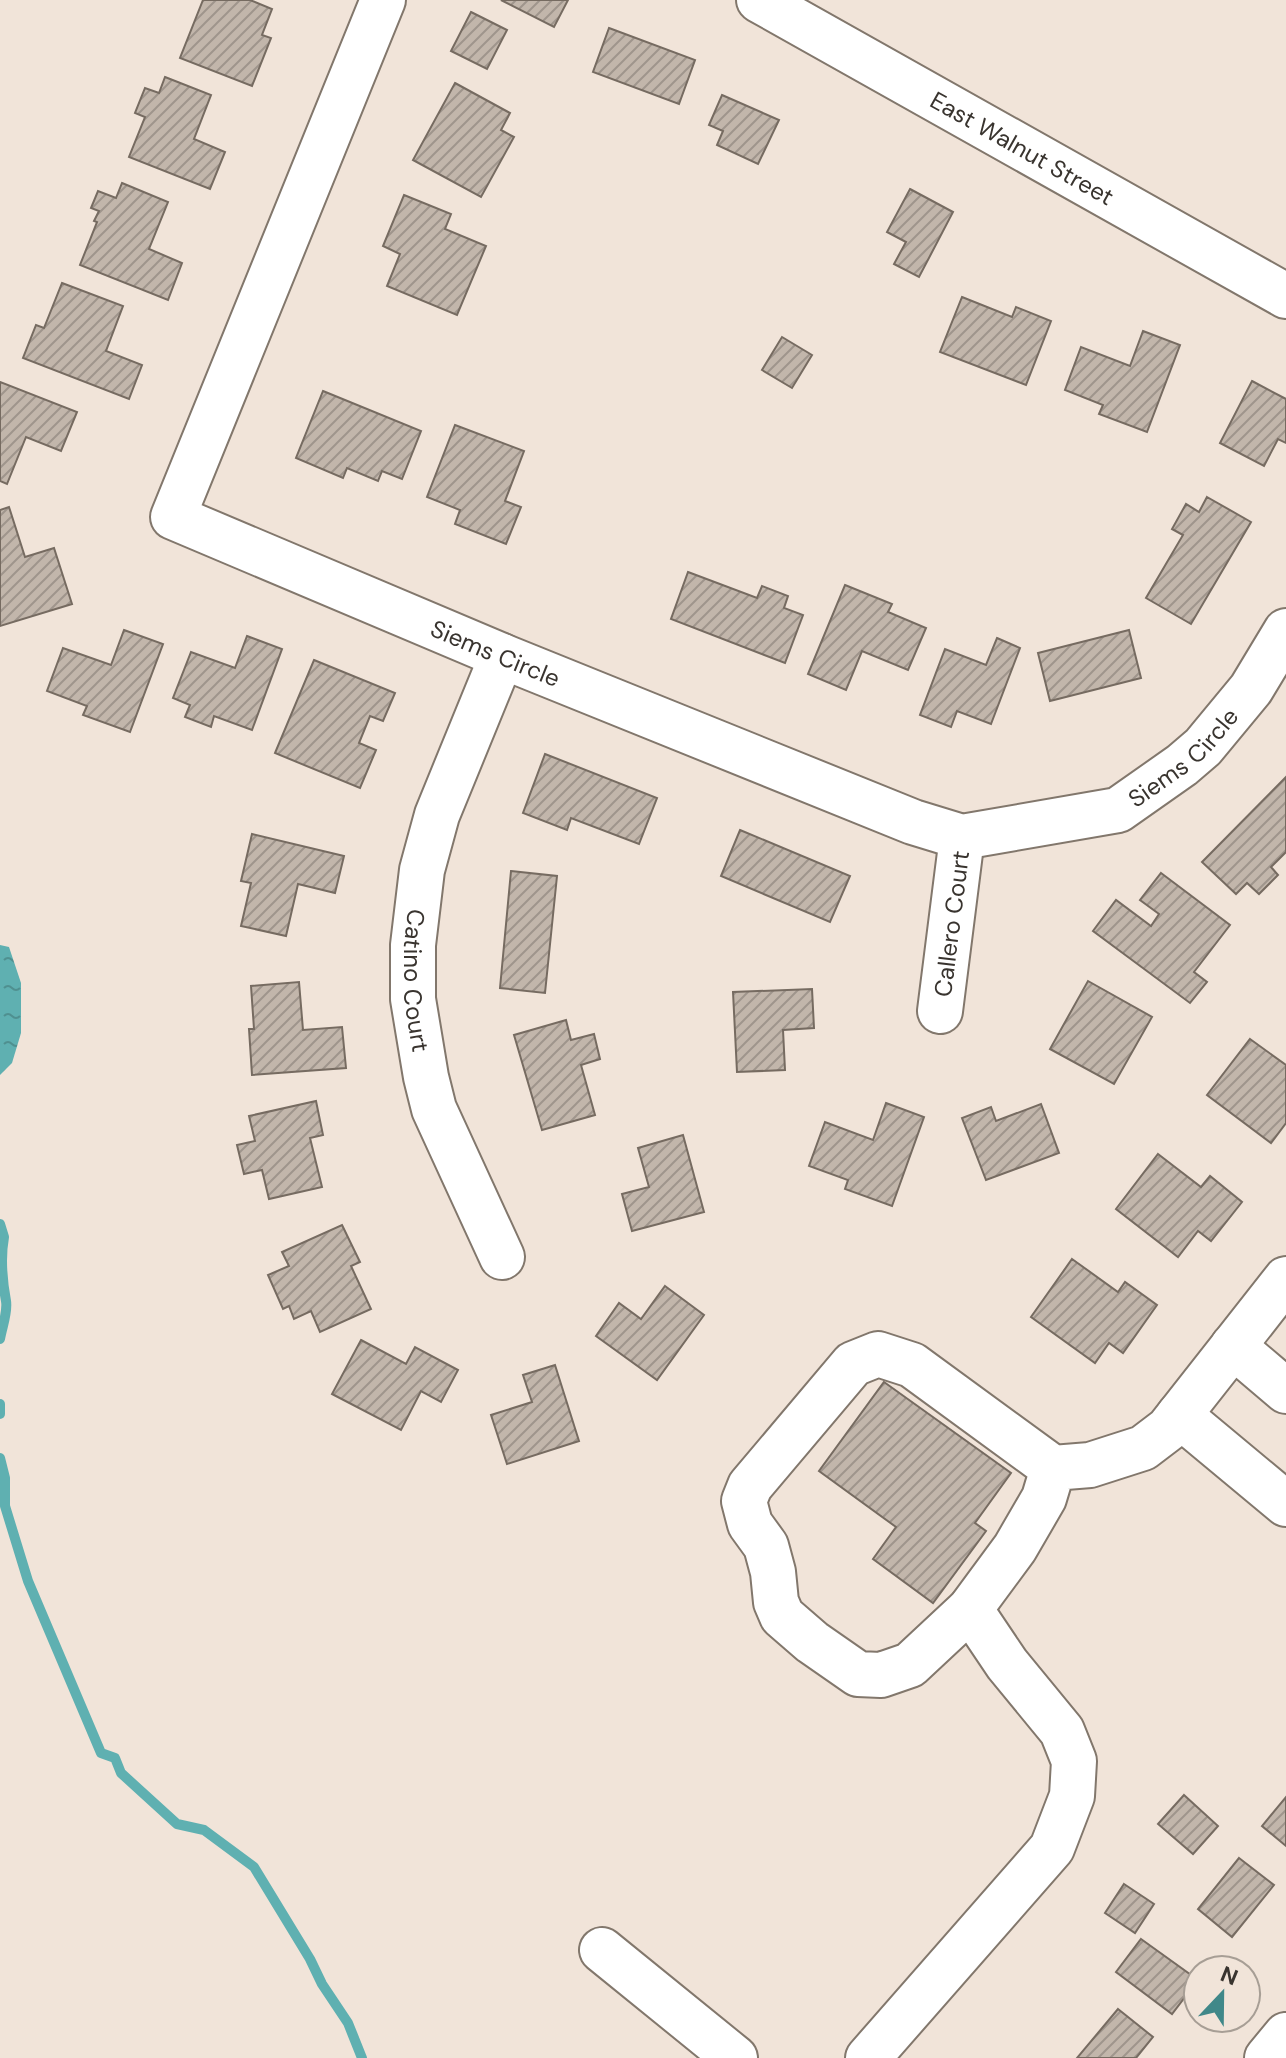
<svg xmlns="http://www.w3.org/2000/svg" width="1286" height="2058" font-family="'DM Sans',sans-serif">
  <defs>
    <pattern id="water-ripples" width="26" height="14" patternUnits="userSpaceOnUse" patternTransform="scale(2)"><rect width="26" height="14" fill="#5fb0b1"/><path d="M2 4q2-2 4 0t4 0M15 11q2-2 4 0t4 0" fill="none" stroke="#4f9090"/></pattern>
    <pattern id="building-hatch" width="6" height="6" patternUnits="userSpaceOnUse" patternTransform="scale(2)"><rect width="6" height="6" fill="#c2b6ab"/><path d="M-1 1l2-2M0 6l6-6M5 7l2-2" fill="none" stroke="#9f958c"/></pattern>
  </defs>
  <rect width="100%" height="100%" fill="#f1e4d9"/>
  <polygon fill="url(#water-ripples)" points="0,945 9,947 21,983 21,1033 12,1063 0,1075"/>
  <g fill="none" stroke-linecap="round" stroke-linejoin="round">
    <g stroke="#5fb0b1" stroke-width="10">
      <path d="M 0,1224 L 4,1237 C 0,1259 2,1279 6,1301 C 8,1312 2,1327 0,1339"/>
      <polyline points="0,1404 0,1414"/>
      <polyline points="0,1458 5,1478 5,1506 28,1581 101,1753 115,1758 121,1773 177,1824 204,1830 254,1867 310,1959 322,1984 348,2023 362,2058"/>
    </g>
  </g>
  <g fill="url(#building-hatch)" stroke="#766b61" stroke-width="2">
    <polygon points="203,0 250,0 272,9 262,35 271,38 252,86 180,58"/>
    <polygon points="501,0 568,0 554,27"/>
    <polygon points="471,12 507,30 487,69 451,51"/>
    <polygon points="609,28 695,60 679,104 593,72"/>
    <polygon points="165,77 211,95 194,139 225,152 210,189 129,157 145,117 135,113 145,88 159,93"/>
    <polygon points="455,83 510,113 501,130 514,137 481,197 413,160"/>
    <polygon points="722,95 779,120 758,164 717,145 723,131 709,125"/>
    <polygon points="122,183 168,202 149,249 182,263 168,300 80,265 97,222 94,221 99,211 91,208 98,191 116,198"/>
    <polygon points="910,189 953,212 919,277 894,264 906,242 887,232"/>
    <polygon points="404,195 451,214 445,229 486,246 457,315 387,286 400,254 383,246"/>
    <polygon points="62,283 123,306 106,351 142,365 129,399 23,358 36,325 44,328"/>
    <polygon points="962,297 1012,317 1016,307 1051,321 1026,385 940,352"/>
    <polygon points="1143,331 1180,345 1147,432 1099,414 1103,405 1065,390 1081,347 1130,366"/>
    <polygon points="782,337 812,355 792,388 762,370"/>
    <polygon points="1252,381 1286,399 1286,443 1278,439 1264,466 1220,443"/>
    <polygon points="0,382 77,412 61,451 26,437 7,484 0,481"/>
    <polygon points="323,391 421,431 402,479 382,471 378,481 347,468 343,478 296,458"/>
    <polygon points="455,425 524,451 505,501 521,507 506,544 455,524 460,510 427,497"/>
    <polygon points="1207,497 1251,522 1191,624 1146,598 1183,535 1172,529 1186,504 1199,512"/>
    <polygon points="9,507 25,557 54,548 72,604 0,626 0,510"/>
    <polygon points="688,572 757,598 762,586 788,596 784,608 803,615 785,663 671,619"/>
    <polygon points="845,585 892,604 888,612 926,628 908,670 862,651 846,690 808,674"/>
    <polygon points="124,630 163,644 130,732 83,715 87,706 47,691 63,648 111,665"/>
    <polygon points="1129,630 1141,678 1050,701 1038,653"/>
    <polygon points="247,636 282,649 252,730 214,716 211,727 185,717 190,705 173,698 191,652 235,668"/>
    <polygon points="997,638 1020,648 991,724 957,711 951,727 920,715 945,649 986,665"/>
    <polygon points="314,660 395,693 383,721 370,716 359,743 376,750 360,788 275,753"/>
    <polygon points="545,754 657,798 639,844 571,818 567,830 523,813"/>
    <polygon points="1286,777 1286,852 1271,867 1278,875 1259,894 1247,883 1236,894 1202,862"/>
    <polygon points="740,830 850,876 830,922 721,876"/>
    <polygon points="252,834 344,856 335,893 298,884 286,936 241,926 251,883 241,881"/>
    <polygon points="511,871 557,876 545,993 500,988"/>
    <polygon points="1161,873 1230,925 1194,972 1207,982 1190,1003 1093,931 1116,900 1151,926 1159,914 1140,900"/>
    <polygon points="1088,981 1152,1017 1114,1084 1050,1049"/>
    <polygon points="299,982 303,1030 342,1027 346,1068 252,1075 249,1029 254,1029 251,986"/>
    <polygon points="812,989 814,1028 783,1030 785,1070 737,1072 733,992"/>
    <polygon points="566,1020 571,1040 594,1034 600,1059 581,1065 595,1115 542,1130 514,1035"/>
    <polygon points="1250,1039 1286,1065 1286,1123 1271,1143 1207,1095"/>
    <polygon points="316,1101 323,1135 310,1138 322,1187 269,1199 262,1170 244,1174 237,1145 255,1141 249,1116"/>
    <polygon points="886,1103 924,1117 892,1206 845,1189 848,1180 809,1166 825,1122 873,1140"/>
    <polygon points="1041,1104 1059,1153 986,1180 962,1118 991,1107 996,1121"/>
    <polygon points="683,1135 704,1212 632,1231 622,1194 649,1187 638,1148"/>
    <polygon points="1158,1154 1201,1187 1210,1176 1242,1202 1211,1241 1198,1231 1178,1257 1116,1209"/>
    <polygon points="342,1225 360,1262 351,1266 371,1309 320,1332 311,1311 294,1319 289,1306 283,1309 268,1275 289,1266 282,1252"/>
    <polygon points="1072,1259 1118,1292 1125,1282 1157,1305 1123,1353 1109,1343 1095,1363 1031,1317"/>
    <polygon points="665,1286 704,1315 657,1380 596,1336 619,1303 641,1319"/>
    <polygon points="361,1340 406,1364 415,1347 458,1370 441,1402 421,1391 401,1430 332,1394"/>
    <polygon points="555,1365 579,1441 507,1464 491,1415 532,1402 523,1375"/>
    <polygon points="884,1382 1011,1473 975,1523 986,1531 933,1603 873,1559 896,1527 819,1471"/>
    <polygon points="1184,1795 1218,1826 1193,1854 1158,1824"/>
    <polygon points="1286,1797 1286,1846 1262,1826"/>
    <polygon points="1239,1858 1274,1885 1232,1937 1198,1909"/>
    <polygon points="1124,1884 1154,1904 1135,1933 1105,1913"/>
    <polygon points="1141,1939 1198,1980 1172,2014 1116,1972"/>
    <polygon points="1118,2009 1153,2037 1136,2058 1077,2058"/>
  </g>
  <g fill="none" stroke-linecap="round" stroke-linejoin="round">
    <g stroke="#82776c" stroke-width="48">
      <g id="minor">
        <path id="s1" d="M 383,0 L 173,517 L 502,656 L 913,822 L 962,837 L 1118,810 L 1182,765 L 1203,747 L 1251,689 L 1286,631"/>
        <path id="s2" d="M 759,0 L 1286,296"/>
        <path id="s3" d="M 502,656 L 437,815 L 422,870 L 413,945 L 413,999 L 426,1077 L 434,1109 L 502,1257"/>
        <path id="s4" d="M 940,1011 L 962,837"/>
        <polyline points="1233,1346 1286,1391"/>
        <polyline points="1179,1415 1286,1504"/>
        <polyline points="1053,1468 1044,1498 1015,1548 970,1609 910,1665 881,1675 858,1674 812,1642 782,1616 776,1602 773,1572 766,1546 750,1524 744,1501 750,1486 853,1364 878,1354 912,1365 1053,1468 1090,1465 1143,1448 1168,1429 1286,1279"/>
        <polyline points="602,1950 735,2058"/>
        <polyline points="868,2058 1052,1848 1072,1796 1074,1761 1062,1731 1007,1664 970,1609"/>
        <polyline points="1267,2058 1286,2035"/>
      </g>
    </g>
    <use href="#minor" stroke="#fff" stroke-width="44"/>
  </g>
  <g text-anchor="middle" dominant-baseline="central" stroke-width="7" stroke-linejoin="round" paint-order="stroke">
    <g font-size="24" fill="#39342f" stroke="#f1e4d9">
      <text stroke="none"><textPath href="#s2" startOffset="302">East Walnut Street</textPath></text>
      <text stroke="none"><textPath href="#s1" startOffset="908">Siems Circle</textPath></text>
      <text stroke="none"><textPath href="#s1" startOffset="1652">Siems Circle</textPath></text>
      <text stroke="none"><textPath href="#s4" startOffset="88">Callero Court</textPath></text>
      <text stroke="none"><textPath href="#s3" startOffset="340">Catino Court</textPath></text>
    </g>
  </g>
  <g transform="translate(1222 1994) rotate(22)"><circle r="38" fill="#f1e4d9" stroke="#a79e95" stroke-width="2"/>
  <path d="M0-6L14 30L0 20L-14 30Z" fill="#408889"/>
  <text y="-12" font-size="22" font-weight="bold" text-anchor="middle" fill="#39342f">N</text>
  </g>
</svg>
